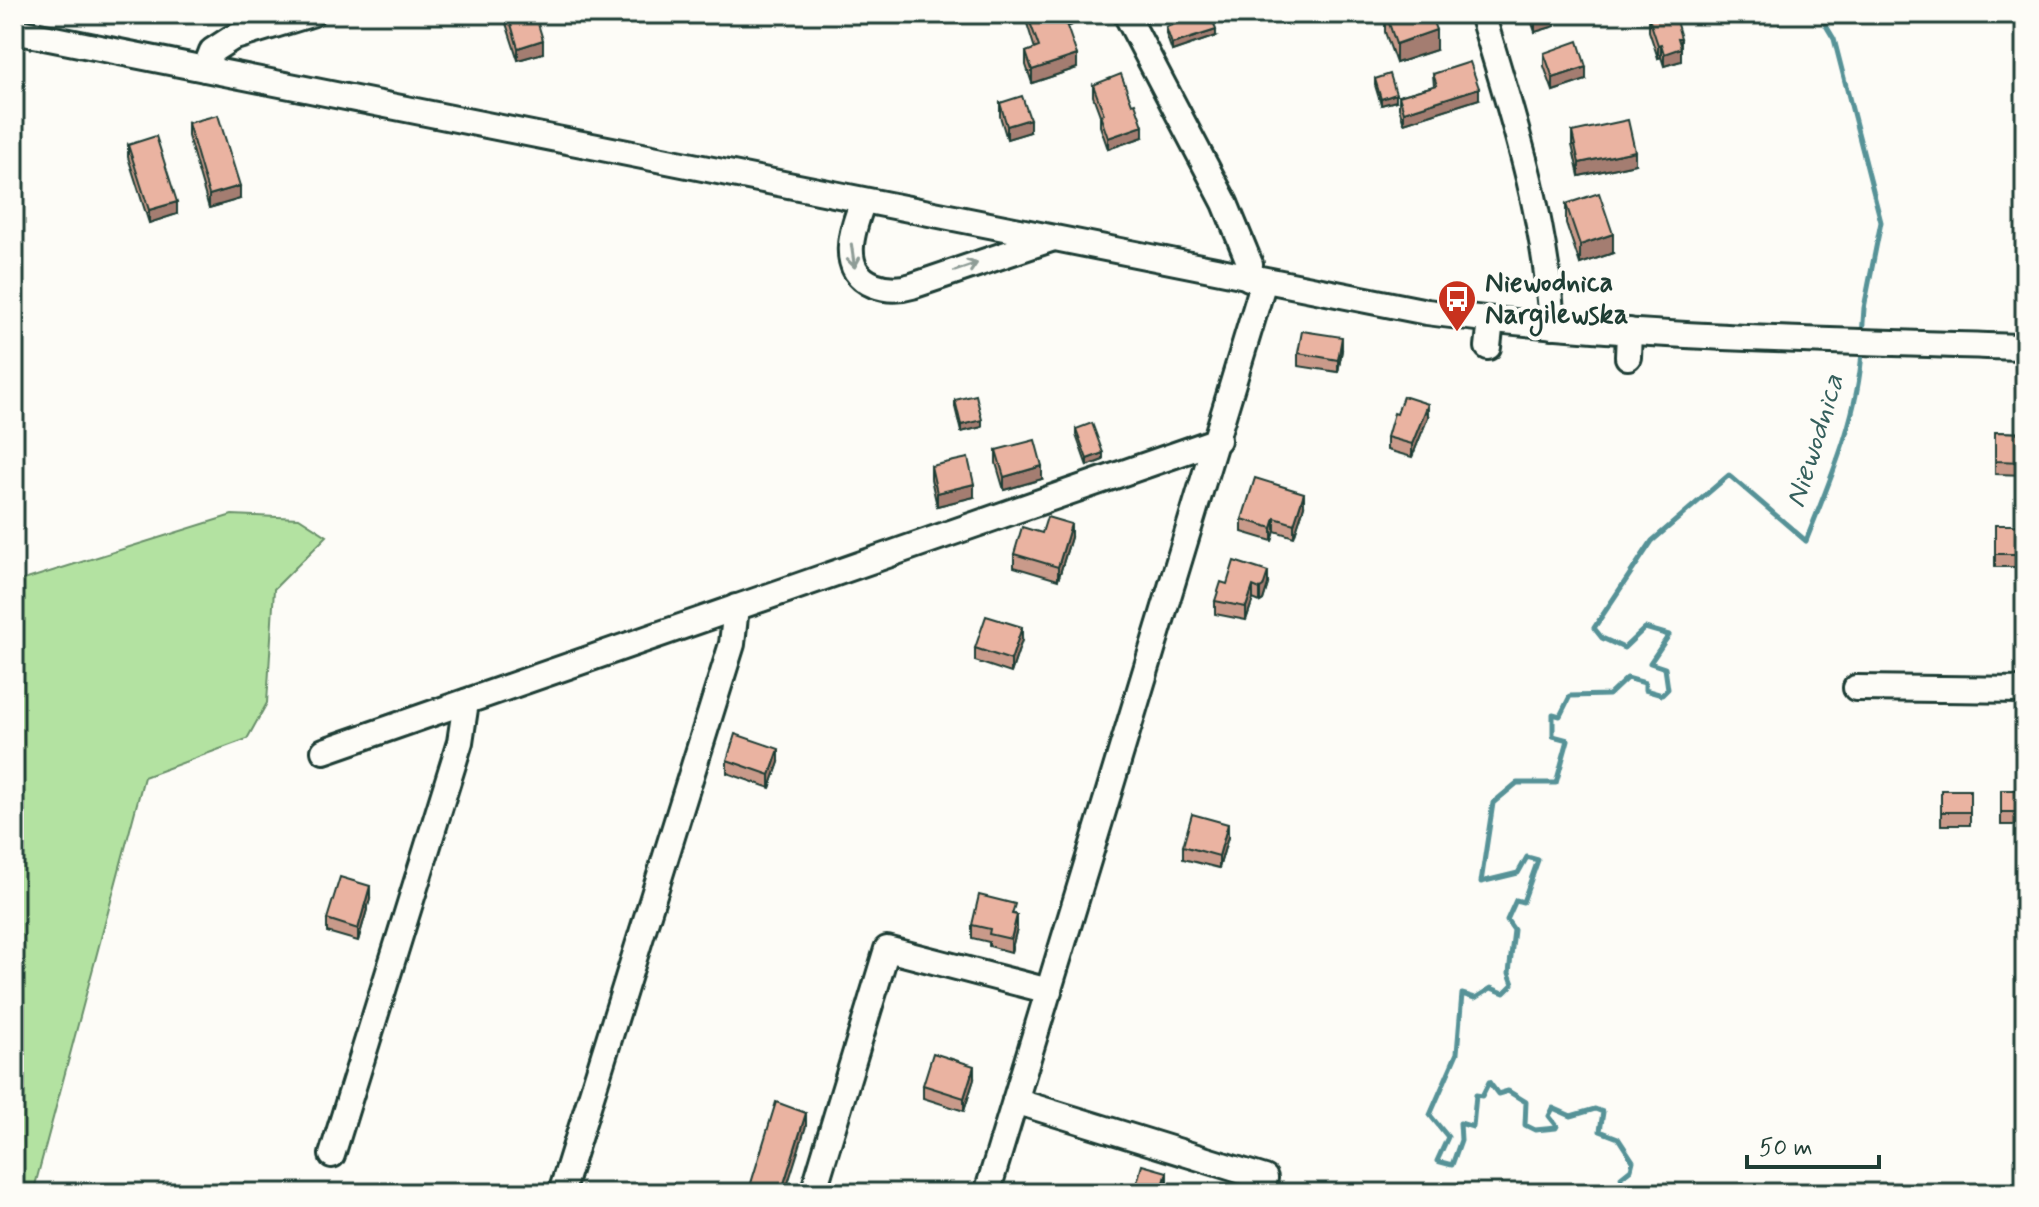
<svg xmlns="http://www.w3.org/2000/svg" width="2039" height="1207" font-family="Mynerve,sans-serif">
  <rect width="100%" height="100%" fill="#fdfcf7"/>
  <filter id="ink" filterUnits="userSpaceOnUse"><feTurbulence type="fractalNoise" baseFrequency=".0125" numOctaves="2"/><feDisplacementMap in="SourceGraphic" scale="16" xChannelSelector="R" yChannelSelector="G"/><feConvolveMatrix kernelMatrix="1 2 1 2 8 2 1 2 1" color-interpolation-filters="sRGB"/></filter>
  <g filter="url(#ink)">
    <polygon fill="#b3e2a1" stroke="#69906a" stroke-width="2" points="232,515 299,518 327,536 274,589 267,703 247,739 144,777 33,1193 14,1193 14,583"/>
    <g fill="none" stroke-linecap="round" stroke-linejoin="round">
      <g stroke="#579297" stroke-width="5">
        <polyline points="1819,14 1834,39 1881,222 1864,308 1862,337"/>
        <path d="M 1625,1193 L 1621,1177 L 1631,1169 L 1633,1161 L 1618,1138 L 1600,1131 L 1603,1112 L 1595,1109 L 1571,1116 L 1553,1108 L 1549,1116 L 1557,1126 L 1556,1128 L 1535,1130 L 1525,1125 L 1526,1102 L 1508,1091 L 1498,1094 L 1489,1082 L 1482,1096 L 1476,1095 L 1473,1127 L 1460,1123 L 1461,1140 L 1452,1165 L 1437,1161 L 1448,1137 L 1430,1115 L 1457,1053 L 1462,994 L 1475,998 L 1491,988 L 1504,993 L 1513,984 L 1509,973 L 1514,930 L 1507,920 L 1516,900 L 1523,902 L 1538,860 L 1527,857 L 1518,873 L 1481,882 L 1493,803 L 1517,783 L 1556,783 L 1568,740 L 1553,736 L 1553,714 L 1560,716 L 1570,696 L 1609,695 L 1627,678 L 1645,683 L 1645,690 L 1662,695 L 1668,689 L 1665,668 L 1650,663 L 1669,635 L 1645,628 L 1624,648 L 1602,638 L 1594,628 L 1652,541 L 1729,475 L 1806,541 C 1830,480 1858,417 1862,351"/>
      </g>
      <g stroke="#1f3d34" stroke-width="30">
        <g id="minor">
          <polyline points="1126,14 1225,203 1250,264 1249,278"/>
          <path d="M 1482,14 C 1513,117 1546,218 1552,326"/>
          <path d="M 14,31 L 1427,312 C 1625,338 1826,341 2025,347"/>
          <polyline points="205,69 212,51 232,38 311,14"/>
          <path d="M 863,201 C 853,228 837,270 874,285 C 887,290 899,290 912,286 L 1051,239"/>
          <polyline points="1488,347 1491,320"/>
          <polyline points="1628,357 1629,331"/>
          <polyline points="1856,688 2025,690"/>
          <polyline points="324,751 1218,440"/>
          <polyline points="1015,1101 1265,1178"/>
          <polyline points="332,1155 460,742 466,702"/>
          <polyline points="561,1193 732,644 736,607"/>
          <polyline points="813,1193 887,949 1049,991"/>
          <polyline points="987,1193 1264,281"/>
        </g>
      </g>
      <use href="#minor" stroke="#fdfcf7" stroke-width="24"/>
    </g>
    <g fill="#c99a8a" stroke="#1f3d34" stroke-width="2">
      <polygon points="503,14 535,14 543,53 518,60"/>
      <polygon points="1024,14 1072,14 1072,25 1067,27 1077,68 1032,83 1026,65 1026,52 1035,49"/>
      <polygon points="1385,14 1436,50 1396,63 1385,32"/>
      <polygon points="1529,14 1555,14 1555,26 1535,32"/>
      <polygon points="1649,18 1681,38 1681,61 1664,66 1661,57 1658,58 1649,31"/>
      <polygon points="1166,27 1216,36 1172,51 1166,34"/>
      <polygon points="1544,53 1586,80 1553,91 1544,66"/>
      <polygon points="1433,74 1479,99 1404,123 1399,108 1399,96 1434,86"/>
      <polygon points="1375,79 1396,101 1381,105 1375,85"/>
      <polygon points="1093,85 1143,137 1108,149 1100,126 1100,115 1093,96"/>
      <polygon points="1000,103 1030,132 1007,139 1000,116"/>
      <polygon points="188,123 240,199 209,208 188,136"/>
      <polygon points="1572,132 1635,164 1579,176 1572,145"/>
      <polygon points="128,145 177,214 149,223 128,157"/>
      <polygon points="1566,204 1613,253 1580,264 1566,223"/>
      <polygon points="1342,350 1338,372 1298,366 1298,353"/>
      <polygon points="955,400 982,427 961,432 955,407"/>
      <polygon points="1428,417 1412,457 1387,450 1387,437"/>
      <polygon points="1076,429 1103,460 1087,466 1076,435"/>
      <polygon points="1995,432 2025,433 2025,475 1995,474"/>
      <polygon points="996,450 1042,479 1004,490 996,463"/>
      <polygon points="931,466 974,497 937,506 931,479"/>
      <polygon points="1304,506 1294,537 1275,531 1272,541 1242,532 1242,519"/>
      <rect x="1995" y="525" width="30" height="42"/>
      <polygon points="1042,533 1071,537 1058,580 1014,567 1014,554"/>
      <polygon points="1227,584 1268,584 1263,600 1260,602 1253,599 1246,620 1215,614 1215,601"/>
      <polygon points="1022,640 1011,673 975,661 975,648"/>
      <polygon points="727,760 779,762 770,788 727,773"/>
      <rect x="1941" y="790" width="29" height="35"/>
      <rect x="2001" y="790" width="24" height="35"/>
      <polygon points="1228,837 1219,868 1183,859 1183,846"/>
      <polygon points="370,899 358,941 327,932 327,919"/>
      <polygon points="1015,914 1017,928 1011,952 989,946 989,942 972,938 972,925"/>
      <polygon points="974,1079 964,1111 923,1098 923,1085"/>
    </g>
    <g fill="#a47d71" stroke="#1f3d34" stroke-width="2">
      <polygon points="1067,14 1072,14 1072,25 1063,28 1063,15"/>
      <polygon points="1552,14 1555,14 1555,26 1535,32 1535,20"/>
      <polygon points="1216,30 1216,36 1172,51 1172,44"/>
      <polygon points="1436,30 1436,50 1396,63 1396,44"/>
      <polygon points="1678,38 1681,38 1681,61 1664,66 1664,54"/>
      <polygon points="543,40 543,53 518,60 518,48"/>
      <polygon points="1661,44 1661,57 1658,58 1658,45"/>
      <polygon points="1077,55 1077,68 1032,83 1032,70"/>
      <polygon points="1586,67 1586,80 1553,91 1553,78"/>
      <polygon points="1479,88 1479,99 1404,123 1404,112"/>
      <polygon points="1396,94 1396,101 1381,105 1381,99"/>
      <polygon points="1030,119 1030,132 1007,139 1007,126"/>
      <polygon points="1143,126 1143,137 1108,149 1108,138"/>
      <polygon points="1635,151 1635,164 1579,176 1579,163"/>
      <polygon points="240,186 240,199 209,208 209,195"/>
      <polygon points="177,202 177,214 149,223 149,210"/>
      <polygon points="1613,234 1613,253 1580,264 1580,245"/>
      <polygon points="1342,337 1342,350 1338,372 1338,360"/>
      <polygon points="1428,404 1428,417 1412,457 1412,444"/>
      <polygon points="982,420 982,427 961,432 961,425"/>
      <polygon points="1103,453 1103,460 1087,466 1087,459"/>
      <polygon points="1042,466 1042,479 1004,490 1004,477"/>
      <polygon points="974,484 974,497 937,506 937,493"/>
      <polygon points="1304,493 1304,506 1294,537 1294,524"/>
      <polygon points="1275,518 1275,531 1272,541 1272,528"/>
      <polygon points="1071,524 1071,537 1058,580 1058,567"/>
      <polygon points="1268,572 1268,584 1263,600 1260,602 1260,589"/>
      <polygon points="1253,586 1253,599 1246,620 1246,607"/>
      <polygon points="1022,627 1022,640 1011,673 1011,660"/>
      <polygon points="779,749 779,762 770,788 770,775"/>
      <polygon points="1228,824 1228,837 1219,868 1219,856"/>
      <polygon points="370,886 370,899 358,941 358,929"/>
      <polygon points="1017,915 1017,928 1011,952 1011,939"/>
      <polygon points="974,1066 974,1079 964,1111 964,1098"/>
      <polygon points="806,1113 806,1126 785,1193 781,1193"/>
      <polygon points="1167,1172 1167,1185 1165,1193 1161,1193"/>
    </g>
    <g fill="#eab3a1" stroke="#1f3d34" stroke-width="2">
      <polygon points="508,14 535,14 543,40 518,48"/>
      <polygon points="1027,14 1067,14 1063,15 1077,55 1032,70 1026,52 1039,47"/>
      <polygon points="1205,14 1211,14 1216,30 1172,44 1166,27"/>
      <polygon points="1386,14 1430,14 1436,30 1396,44"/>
      <polygon points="1533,14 1552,14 1535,20"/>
      <polygon points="1661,14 1674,14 1681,38 1678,38 1681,48 1664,54 1661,44 1658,45 1649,18"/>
      <polygon points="1578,41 1586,67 1553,78 1544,53"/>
      <polygon points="1470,62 1479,88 1404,112 1399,96 1437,85 1433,74"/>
      <polygon points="1121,74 1132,104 1135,103 1143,126 1108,138 1100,115 1104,114 1093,85"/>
      <polygon points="1390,74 1396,94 1381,99 1375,79"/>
      <polygon points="1022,96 1030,119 1007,126 1000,103"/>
      <polygon points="218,115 240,186 209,195 188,123"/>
      <polygon points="1628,120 1635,151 1579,163 1572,132"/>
      <polygon points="156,136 177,202 149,210 128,145"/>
      <polygon points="1599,193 1613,234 1580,245 1566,204"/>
      <polygon points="1302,331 1342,337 1338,360 1298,353"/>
      <polygon points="976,395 982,420 961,425 955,400"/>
      <polygon points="1403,396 1428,404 1412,444 1387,437 1394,413 1397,414"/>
      <polygon points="1092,423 1103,453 1087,459 1076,429"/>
      <polygon points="1995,432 2025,433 2025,462 1995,461"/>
      <polygon points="1035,440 1042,466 1004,477 996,450"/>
      <polygon points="968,458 974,484 937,493 931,466"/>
      <polygon points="1255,478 1304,493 1294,524 1275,518 1272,528 1242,519"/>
      <polygon points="1047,517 1071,524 1058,567 1014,554 1022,527 1042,533"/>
      <rect x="1995" y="525" width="30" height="29"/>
      <polygon points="1234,561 1268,572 1263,587 1260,589 1253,586 1246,607 1215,601 1221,582 1227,584"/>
      <polygon points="986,616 1022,627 1011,660 975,648"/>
      <polygon points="735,734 779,749 770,775 727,760"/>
      <rect x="1941" y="790" width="29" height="22"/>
      <rect x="2001" y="790" width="24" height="22"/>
      <polygon points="1192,814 1228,824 1219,856 1183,846"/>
      <polygon points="340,877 370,886 358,929 327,919"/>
      <polygon points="979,895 1015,904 1012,914 1017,915 1011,939 989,934 990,929 972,925"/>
      <polygon points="933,1053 974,1066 964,1098 923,1085"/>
      <polygon points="776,1102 806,1113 781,1193 748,1193"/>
      <polygon points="1142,1165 1167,1172 1161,1193 1134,1193"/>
    </g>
    <defs><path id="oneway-shaft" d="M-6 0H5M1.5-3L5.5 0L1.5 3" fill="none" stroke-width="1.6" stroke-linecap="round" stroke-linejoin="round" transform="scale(2)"/></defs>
    <g stroke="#8e9c96">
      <use href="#oneway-shaft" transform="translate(853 256) rotate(82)"/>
      <use href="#oneway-shaft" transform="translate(966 267) rotate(-19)"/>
    </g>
  </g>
  <defs>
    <g id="bus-pin" transform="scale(2)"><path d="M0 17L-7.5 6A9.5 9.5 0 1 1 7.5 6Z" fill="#c8321e" stroke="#fdfcf7"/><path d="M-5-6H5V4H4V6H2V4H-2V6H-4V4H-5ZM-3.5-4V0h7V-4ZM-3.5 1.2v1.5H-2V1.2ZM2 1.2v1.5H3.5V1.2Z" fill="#fff"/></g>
  </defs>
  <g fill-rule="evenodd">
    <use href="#bus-pin" x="1457" y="299"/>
  </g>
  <g text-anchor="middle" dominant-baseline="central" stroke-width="8" stroke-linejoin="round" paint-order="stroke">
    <g font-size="28" font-weight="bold" fill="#1f3d34" stroke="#fdfcf7" text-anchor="start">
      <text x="1485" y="283">Niewodnica<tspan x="1485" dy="32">Nargilewska</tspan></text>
    </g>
    <g font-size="30" font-style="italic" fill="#36605d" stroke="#fdfcf7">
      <text transform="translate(1815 441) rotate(-73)">Niewodnica</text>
    </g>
  </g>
  <rect width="2039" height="1207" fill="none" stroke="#fdfcf7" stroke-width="48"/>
  <rect x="24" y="24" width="1991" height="1159" fill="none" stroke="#1f3d34" stroke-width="3" filter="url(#ink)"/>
  <path d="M1747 1155v12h132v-12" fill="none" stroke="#1f3d34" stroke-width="4"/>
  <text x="1759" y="1155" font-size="24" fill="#1f3d34" stroke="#fdfcf7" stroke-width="6" paint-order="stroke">50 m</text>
</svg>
